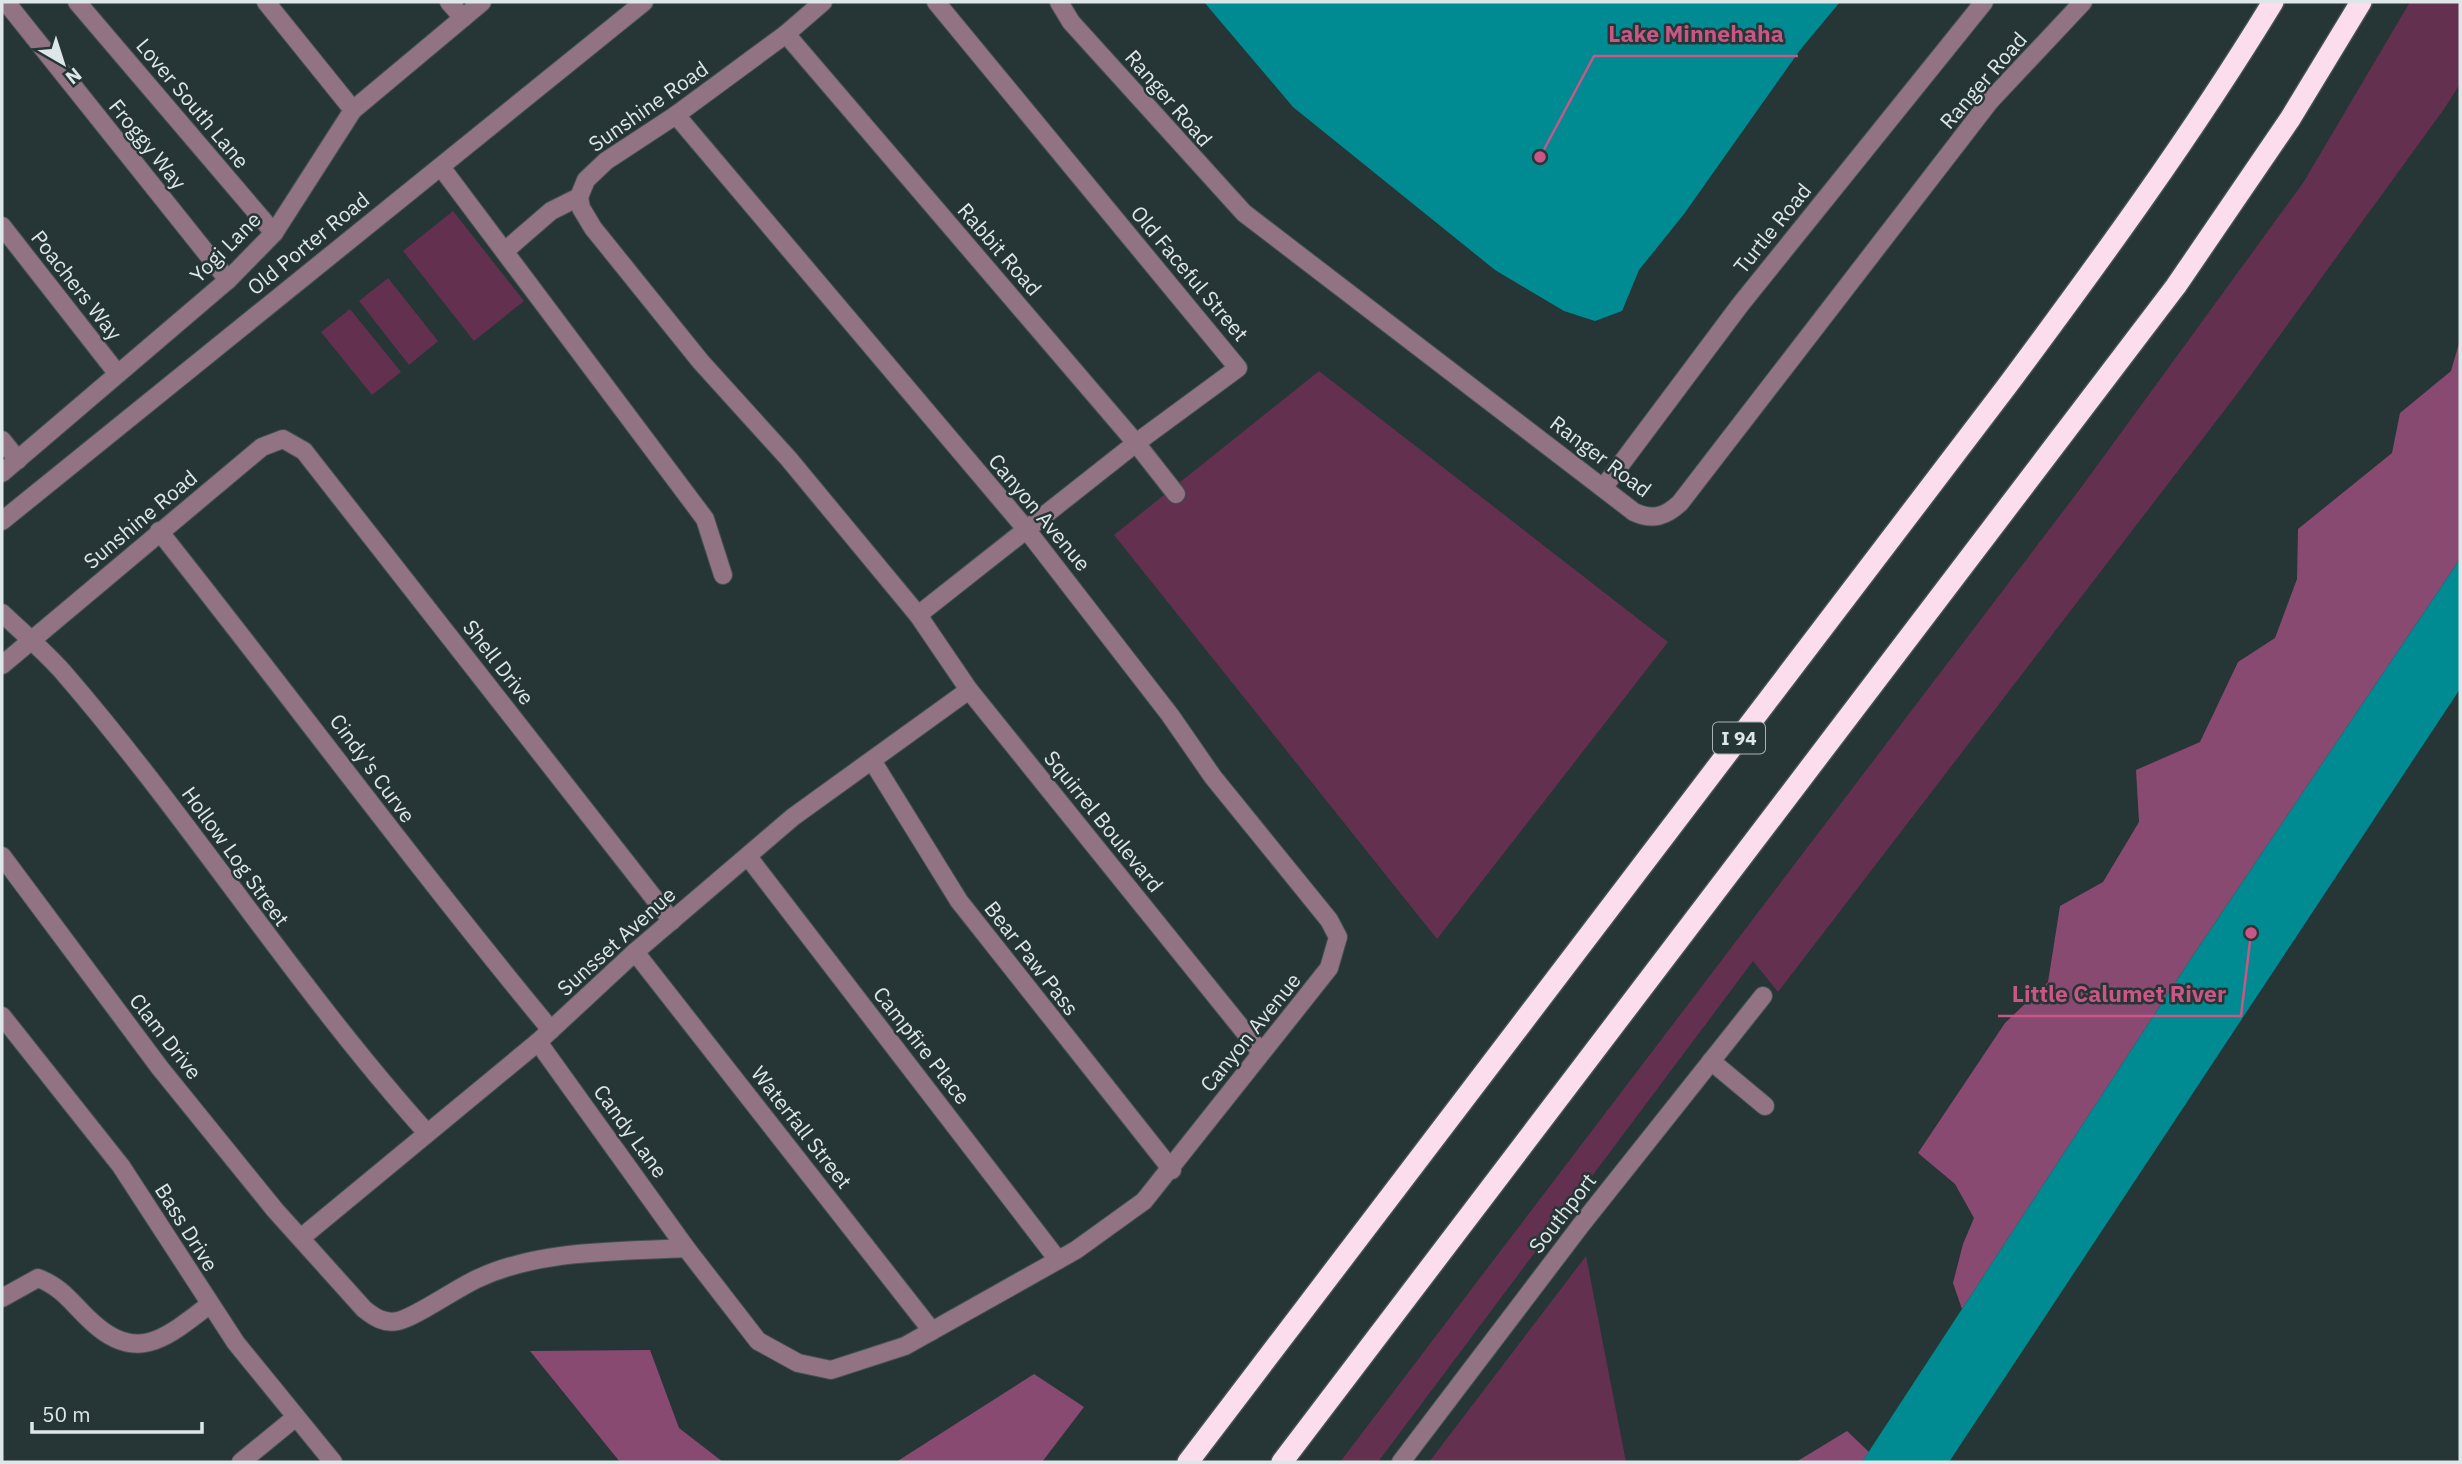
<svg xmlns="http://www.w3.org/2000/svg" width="2462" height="1464" font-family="'IBM Plex Sans',sans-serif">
  <rect width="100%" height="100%" fill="#263536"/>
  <g fill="#63304f">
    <polygon points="2410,2 2460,2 2460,84 2444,109 2240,390 1778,992 1753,961 1378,1462 1340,1462 2080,489 2303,183"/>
    <polygon points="453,211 524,301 474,341 403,251"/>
    <polygon points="388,278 438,341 409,365 359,301"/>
    <polygon points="350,309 401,372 372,395 321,332"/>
    <polygon points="1319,371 1668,642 1437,939 1114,535"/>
    <polygon points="1586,1256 1626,1462 1429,1462"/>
  </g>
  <g fill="#894a71">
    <polygon points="2460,340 2460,559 2194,954 1962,1309 1953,1283 1963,1244 1974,1218 1955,1184 1918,1153 2005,1023 2048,982 2060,906 2103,882 2139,822 2136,770 2200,742 2238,662 2275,638 2297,579 2298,529 2392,453 2400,413 2451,371"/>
    <polygon points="650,1350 679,1428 723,1462 620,1462 530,1351"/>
    <polygon points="1034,1374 1084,1407 1042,1462 896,1462"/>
    <polygon points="1847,1431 1869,1452 1862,1462 1796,1462"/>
  </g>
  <g fill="#008b92">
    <polygon points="1204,2 1840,2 1800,50 1684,214 1639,270 1622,311 1595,321 1564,311 1495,270 1293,107"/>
    <polygon points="2460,559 2460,689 1949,1462 1862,1462 2194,954"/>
  </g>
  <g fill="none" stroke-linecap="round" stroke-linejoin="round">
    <g stroke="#435152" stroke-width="20">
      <g id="minor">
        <polyline points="6,2 228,280"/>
        <polyline points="77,2 274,233"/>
        <polyline points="266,2 353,110"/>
        <polyline points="449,2 463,18"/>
        <path d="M 1059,2 L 1071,22 L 1244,213 L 1634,512 C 1653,521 1666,516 1680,503 L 1990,101 L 2083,2"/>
        <polyline points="786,34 1136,443 1176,494"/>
        <polyline points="441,167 705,519 723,575"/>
        <polyline points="579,197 581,208 593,228 701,362 788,458 918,615 969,690 1260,1051"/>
        <polyline points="2,226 117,373"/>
        <polyline points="506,250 551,211 579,197 586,180 606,161 676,115 786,34 823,2"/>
        <polyline points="2,440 18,460"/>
        <polyline points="2,473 228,280 274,233 353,110 482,2"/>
        <polyline points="1603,488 1740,305 1984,2"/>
        <polyline points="2,521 644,2"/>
        <path d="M 159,531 C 291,697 416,867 551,1030"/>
        <path d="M 2,613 C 22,632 44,651 63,672 C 191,820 296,987 427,1133"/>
        <polyline points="918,615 1136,443 1238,368 936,2"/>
        <polyline points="2,665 262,447 283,439 304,451 672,921"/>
        <polyline points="873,762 959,901 1172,1170"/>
        <path d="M 2,856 L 160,1068 L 275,1210 L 364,1309 C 374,1317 384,1324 398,1321 C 416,1317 458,1287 479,1278 C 542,1249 618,1252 686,1248"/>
        <polyline points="749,858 1058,1260"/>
        <polyline points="635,952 932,1331"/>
        <polyline points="2,1016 121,1166 236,1343 333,1462"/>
        <polyline points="538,1042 686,1248 758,1341 798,1363 831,1370 905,1346 1076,1250 1144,1201 1329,968 1338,937 1329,920 1213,777 1170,715 1026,529 676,115"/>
        <polyline points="1711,1061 1765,1106"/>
        <polyline points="302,1237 538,1042 635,952 793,817 969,690"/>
        <path d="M 2,1298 L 38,1278 C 65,1289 71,1303 92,1322 C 138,1365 168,1336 209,1305"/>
        <polyline points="241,1462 296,1417"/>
        <polyline points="1401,1462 1581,1225 1763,996"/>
      </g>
    </g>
    <g stroke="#435152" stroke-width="24">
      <g id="highway">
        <path d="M 1188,1462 L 2007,386 C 2100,261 2192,135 2273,2"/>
        <polyline points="1282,1462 2176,286 2290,119 2361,2"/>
      </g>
    </g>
    <use href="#minor" stroke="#917384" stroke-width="18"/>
    <use href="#highway" stroke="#fbdded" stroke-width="21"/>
  </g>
  <g text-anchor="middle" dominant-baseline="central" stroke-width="5" stroke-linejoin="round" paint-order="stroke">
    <rect fill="#263536" stroke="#a7b2b3" stroke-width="2" x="1713" y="722.5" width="52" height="31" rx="5"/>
    <g font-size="19" font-weight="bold" fill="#dee7e8">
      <text x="1739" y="738">I 94</text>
    </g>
    <g font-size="21" fill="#dee7e8" stroke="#263536">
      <text transform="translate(1983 80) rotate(-49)">Ranger Road</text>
      <text transform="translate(1169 98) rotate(49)">Ranger Road</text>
      <text transform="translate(193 103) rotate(50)">Lover South Lane</text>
      <text transform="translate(648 106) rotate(-35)">Sunshine Road</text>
      <text transform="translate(148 144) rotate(51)">Froggy Way</text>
      <text transform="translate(1772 228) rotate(-51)">Turtle Road</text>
      <text transform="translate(308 243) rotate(-39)">Old Porter Road</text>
      <text transform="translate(225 247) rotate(-45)">Yogi Lane</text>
      <text transform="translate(1000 249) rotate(49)">Rabbit Road</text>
      <text transform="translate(1190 273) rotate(50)">Old Faceful Street</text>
      <text transform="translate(77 285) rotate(52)">Poachers Way</text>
      <text transform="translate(1601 456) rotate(37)">Ranger Road</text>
      <text transform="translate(1040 512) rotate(50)">Canyon Avenue</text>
      <text transform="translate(140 519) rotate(-40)">Sunshine Road</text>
      <text transform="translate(499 662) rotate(52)">Shell Drive</text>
      <text transform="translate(373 768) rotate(54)">Cindy's Curve</text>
      <text transform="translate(1104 821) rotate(51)">Squirrel Boulevard</text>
      <text transform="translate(236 856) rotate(54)">Hollow Log Street</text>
      <text transform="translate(616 941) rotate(-42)">Sunsset Avenue</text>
      <text transform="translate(1032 958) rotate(52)">Bear Paw Pass</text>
      <text transform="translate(1250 1032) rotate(-51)">Canyon Avenue</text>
      <text transform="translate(166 1036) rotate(52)">Clam Drive</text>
      <text transform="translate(922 1045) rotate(52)">Campfire Place</text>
      <text transform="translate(802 1127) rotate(52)">Waterfall Street</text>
      <text transform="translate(631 1131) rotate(54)">Candy Lane</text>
      <text transform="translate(1562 1213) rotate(-52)">Southport</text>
      <text transform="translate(187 1227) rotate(58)">Bass Drive</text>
    </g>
  </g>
  <path fill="none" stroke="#ca5685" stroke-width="2.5" d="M1540 157L1594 56H1798M2251 933L2241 1016H1998"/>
  <g fill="#ca5685" stroke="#263536" stroke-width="2.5">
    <circle cx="1540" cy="157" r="7"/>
    <circle cx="2251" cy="933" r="7"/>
  </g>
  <g font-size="23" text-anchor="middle" font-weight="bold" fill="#ca5685" stroke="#263536" stroke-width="5" stroke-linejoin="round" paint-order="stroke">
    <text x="1696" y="42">Lake Minnehaha</text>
    <text x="2119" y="1002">Little Calumet River</text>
  </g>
  <rect width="2462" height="1464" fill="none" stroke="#dee7e8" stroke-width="7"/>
  <g transform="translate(63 63) rotate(141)" stroke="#263536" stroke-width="5" paint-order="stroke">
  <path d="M0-5L12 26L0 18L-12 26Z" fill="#dee7e8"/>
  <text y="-10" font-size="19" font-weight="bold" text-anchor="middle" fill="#dee7e8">N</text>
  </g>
  <path d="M32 1422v10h170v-10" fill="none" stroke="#dee7e8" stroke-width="3.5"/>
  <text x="42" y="1422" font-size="21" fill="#dee7e8" stroke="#263536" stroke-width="5" paint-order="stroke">50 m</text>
</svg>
